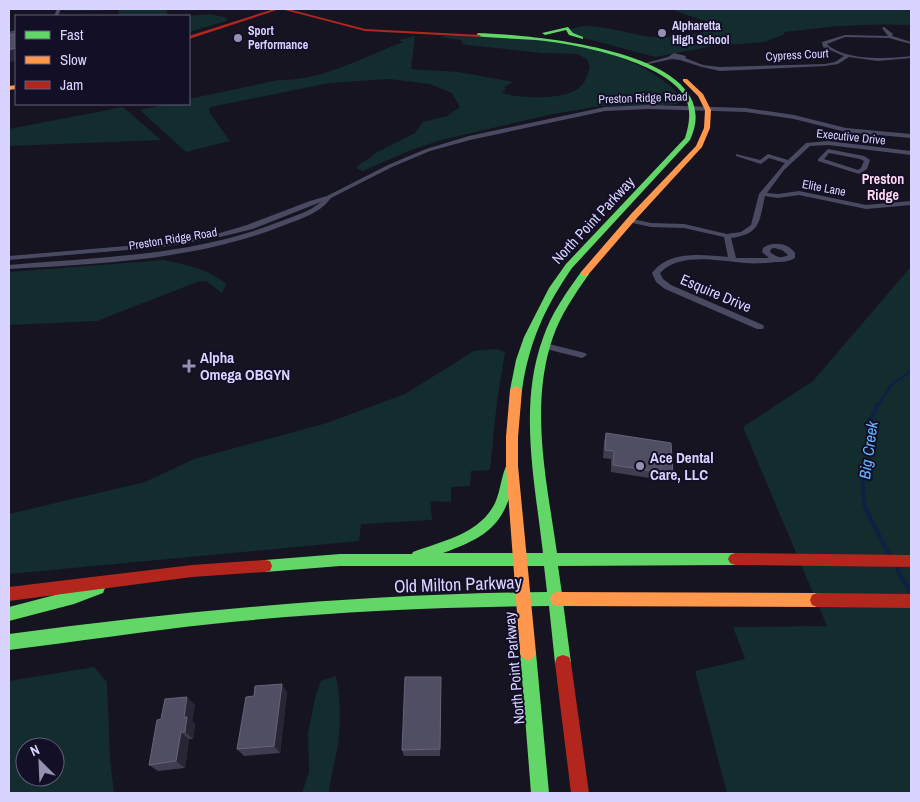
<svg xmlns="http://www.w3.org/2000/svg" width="920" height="802" font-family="'Archivo Narrow',sans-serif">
  <rect width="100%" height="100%" fill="#161421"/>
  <g fill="#132c2d" fill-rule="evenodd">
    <polygon points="65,9 166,9 168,15 120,16 118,10 65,11"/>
    <path d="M 670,9 L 911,9 L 911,25 C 869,23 827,26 785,32 L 783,35 L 764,42 L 713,46 L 655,57 L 580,37 L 572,34 L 570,31 C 584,18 633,36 653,37 C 667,38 681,36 695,34 C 702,32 709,32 713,27 L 705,21 Z"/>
    <polygon points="210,14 228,18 226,21 189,32 188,16"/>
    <path d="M 415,36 L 411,69 L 458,72 L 514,82 L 504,87 L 506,89 L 502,93 C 520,99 569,101 582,85 C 586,80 588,73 590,67 L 587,59 L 577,54 L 542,53 L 467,45 L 463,44 L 461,40 L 439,37 C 450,34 465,37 477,37 C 539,38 609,42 661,79 C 669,85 678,91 682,101 L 677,104 L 665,105 L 600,106 L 548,115 L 441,140 L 411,150 L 363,171 L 356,168 C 361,161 369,161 374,154 L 415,133 L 423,122 L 447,116 L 460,107 L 452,93 L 430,84 L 389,79 L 329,83 L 210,107 L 209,112 L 230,141 L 186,152 L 140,110 L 167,104 L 189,104 L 189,99 L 279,80 C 321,81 364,57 403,42 L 399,40 Z"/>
    <polygon points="123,107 161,140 9,146 9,129"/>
    <path d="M 164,260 C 186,265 209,269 226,284 L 222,293 L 206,281 L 197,282 L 97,321 L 9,325 L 9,272 Z"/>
    <polygon points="909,269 911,269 911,793 727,793 695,671 745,659 733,627 827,626 743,427 813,381"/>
    <polygon points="496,349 505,352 497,401 490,470 471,471 470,486 451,487 451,502 430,501 432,520 361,524 359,541 9,574 9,514 145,482 194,459 327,423 405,394 474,351"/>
    <path d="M 94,667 L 107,682 L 110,759 L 114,793 L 9,793 L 9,681 ZM 25,747 L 55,747 L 55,777 L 25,777 Z"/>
    <path d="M 336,676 C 341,700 341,727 337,751 C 334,765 330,779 329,793 L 302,793 L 309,772 L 308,733 L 316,694 L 321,681 Z"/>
  </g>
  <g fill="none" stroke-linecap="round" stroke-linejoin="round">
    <polyline stroke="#0d2144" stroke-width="2.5" points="877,406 892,384 911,371"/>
    <g stroke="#0d2144" stroke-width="4">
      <polyline points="877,405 868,426 869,458 862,477 865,508 889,554"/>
      <polyline points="897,569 904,582"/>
    </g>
    <polyline stroke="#0d2144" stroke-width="4.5" points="904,580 911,593"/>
    <g fill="#4a4962" fill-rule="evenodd">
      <polygon points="57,9 61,9 58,16 54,16"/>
      <path d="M 884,27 L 893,34 L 892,36 L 911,42 L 911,44 L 889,38 L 845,37 L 827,44 C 844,61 888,59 911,56 L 911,58 L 878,61 L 849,57 L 838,64 L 825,66 L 720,71 L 702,67 L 680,60 L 672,59 L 644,65 L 642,64 L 668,57 L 674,53 L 686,56 L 685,58 L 703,65 L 720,67 L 825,64 L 835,62 L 844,56 L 823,47 L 822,42 L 845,35 L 888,36 L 882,28 Z"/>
      <polygon points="16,30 16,32 9,34 9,32"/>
      <path d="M 649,105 L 746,108 L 794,115 L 846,128 L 911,134 L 911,138 L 846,132 L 794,119 L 746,112 L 649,109 L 605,111 L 470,140 L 430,151 L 392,167 L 331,198 C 319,214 300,219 282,226 C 196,260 100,264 9,269 L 9,265 C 99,257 191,256 276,223 C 292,217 309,212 321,202 L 253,229 L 220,237 L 162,247 L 9,260 L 9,256 L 162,243 L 220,233 L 247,225 L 310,201 L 327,196 L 388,165 L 426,149 L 469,136 L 605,107 Z"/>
      <path d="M 828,141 L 911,151 L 911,155 L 828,145 L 810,146 L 784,170 L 767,193 L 778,194 L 799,191 L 866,205 L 911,201 L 911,205 L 866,209 L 799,195 L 778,198 L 765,196 C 759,222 761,234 731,238 L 736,258 L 769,258 L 762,252 L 763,248 C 773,241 788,243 795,253 L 795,258 C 788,262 783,262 776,262 C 766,263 756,264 745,263 C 719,261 680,252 660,273 L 663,279 L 671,285 L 763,325 L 764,327 L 763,329 L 757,329 L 665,289 L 656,282 L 652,273 C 670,250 702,255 728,257 L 724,237 L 684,228 L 651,227 L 628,222 L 628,218 L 651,223 L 684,224 L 727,234 L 741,232 L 751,225 L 759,194 L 785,163 L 769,158 L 761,164 L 736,156 L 736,154 L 760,160 L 768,154 L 788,160 L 806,143 ZM 774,248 L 782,250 L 788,255 C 781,259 776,257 770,252 L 771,249 Z"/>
      <path d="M 828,149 L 864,156 L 870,160 L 867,169 L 859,174 L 818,161 L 818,159 ZM 829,153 L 860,159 L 864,161 L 861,168 L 858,170 L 824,159 Z"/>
      <polygon points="545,343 585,353 587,355 582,358 542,348 540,346 542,344"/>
    </g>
    <g fill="#63d668" fill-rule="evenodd">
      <polygon points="568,27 573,33 583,37 583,39 569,35 566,30 545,35 542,33"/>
      <path d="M 478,33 C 529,35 732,50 690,140 L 572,268 C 545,307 529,342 522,390 L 516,394 L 510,390 L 516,360 L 524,337 L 549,288 L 566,264 L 685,138 C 689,125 692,111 685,97 C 666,63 582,45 545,41 C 522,38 499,39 476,36 Z"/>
      <path d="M 584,271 L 589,274 C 575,294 561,314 553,337 C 529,406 547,483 557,553 L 735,553 L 740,555 L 742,559 L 740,563 L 735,565 L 558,566 L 562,594 L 564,599 L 563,602 L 571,663 L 569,669 L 563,671 L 557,669 L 555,663 L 549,606 C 436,607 324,612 212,624 C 144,631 76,642 9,650 L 9,634 C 188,610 367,594 547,592 L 544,566 L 340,566 L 265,572 L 260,571 L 258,566 L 260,561 L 265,560 L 340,554 L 412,554 L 413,552 C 442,541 480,534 495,503 C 501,490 501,475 508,462 L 512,461 L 516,462 L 518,466 C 506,520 496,534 443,553 L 543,553 C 535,483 518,406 543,338 C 551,314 566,293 581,272 Z"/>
      <polygon points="98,581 103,583 105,588 103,593 74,604 9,621 9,607 74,590"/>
      <polygon points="528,645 533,648 536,653 549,793 531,793 520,653 523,648"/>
    </g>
    <g fill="#ff974d" fill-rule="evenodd">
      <polygon points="683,79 687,79 703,94 711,110 710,128 702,147 637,218 587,276 581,276 581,272 631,214 696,146 704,128 705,110 698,96 683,81"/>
      <polygon points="16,85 16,89 9,90 9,86"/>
      <polygon points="516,386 522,390 518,437 518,466 536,653 533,658 528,661 523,658 520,653 506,466 506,437 510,390"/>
      <polygon points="557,592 817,593 822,595 824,600 822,605 817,607 557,606 552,604 550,599 552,594"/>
    </g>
    <g fill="#b3261e" fill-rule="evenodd">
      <polygon points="274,9 280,9 189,39 189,36"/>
      <polygon points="281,9 288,9 365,29 481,35 478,37 365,31"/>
      <polygon points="735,553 911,555 911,567 735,565 730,563 728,559 730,555"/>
      <polygon points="265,560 270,561 272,566 270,571 265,572 192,577 9,601 9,587 192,565"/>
      <polygon points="817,593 911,594 911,608 817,607 812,605 810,600 812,595"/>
      <polygon points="563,655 569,657 571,663 589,793 571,793 555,663 557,657"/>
    </g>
  </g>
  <g fill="#403d50">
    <polygon points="606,433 673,474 669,481 611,472 611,459 603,458 604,441"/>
    <polygon points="441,677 440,756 404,756 402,750"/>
    <polygon points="287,692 280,753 244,756 237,749 254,696"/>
    <polygon points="195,705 192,721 195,724 193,739 189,739 185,768 158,771 149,765 161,719"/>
  </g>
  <g fill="#282635">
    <polygon points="16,48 16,61 9,62 9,50"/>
    <polygon points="282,684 287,692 280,753 274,746"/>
    <polygon points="187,697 195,705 192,721 195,724 193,739 185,732 184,717"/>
    <polygon points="181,732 189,739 185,768 176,761"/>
  </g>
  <g fill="#504e63" stroke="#66637b">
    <polygon points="16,33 16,48 9,50 9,35"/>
    <polygon points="606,433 671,443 673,474 613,465 614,451 605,450"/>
    <polygon points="405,677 441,677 440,749 402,750"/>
    <polygon points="282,684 274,746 237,749 246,697 254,696 255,686"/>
    <polygon points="187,697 184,717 187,717 185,732 181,732 176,761 149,765 157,720 161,719 165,699"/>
  </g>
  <g fill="#9591b1" stroke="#130f26" stroke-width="2">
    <circle cx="662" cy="33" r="5"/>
    <circle cx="238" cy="38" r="5"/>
    <path d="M186.5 358.5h5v5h5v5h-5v5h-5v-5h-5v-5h5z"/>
    <circle cx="640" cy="466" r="5"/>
  </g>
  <g text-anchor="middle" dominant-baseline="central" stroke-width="4" stroke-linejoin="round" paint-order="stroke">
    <g font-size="12" font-weight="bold" fill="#d9d4ff" stroke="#130f26" text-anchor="start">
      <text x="672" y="26">Alpharetta<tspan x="672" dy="14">High School</tspan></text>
      <text x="248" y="31">Sport<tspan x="248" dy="14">Performance</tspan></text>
    </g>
    <g font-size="12" fill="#d9d4ff" stroke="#130f26">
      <text transform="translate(797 55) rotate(-3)">Cypress Court</text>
      <text transform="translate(643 98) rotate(-2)">Preston Ridge Road</text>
      <text transform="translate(851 137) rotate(6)">Executive Drive</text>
      <text transform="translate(824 188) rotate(11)">Elite Lane</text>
      <text transform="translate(173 239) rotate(-9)">Preston Ridge Road</text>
    </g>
    <g font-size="14" font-weight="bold" fill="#ffd6f0" stroke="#130f26">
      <text x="883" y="179">Preston<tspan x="883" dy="16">Ridge</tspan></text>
    </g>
    <g font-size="15" fill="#d9d4ff" stroke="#130f26">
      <text transform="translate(593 220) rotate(-47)">North Point Parkway</text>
      <text transform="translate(716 293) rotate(23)">Esquire Drive</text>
      <text transform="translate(514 668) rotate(-95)">North Point Parkway</text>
    </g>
    <g font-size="15" font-weight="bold" fill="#d9d4ff" stroke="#130f26" text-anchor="start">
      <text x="200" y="357">Alpha<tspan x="200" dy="17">Omega OBGYN</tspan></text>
      <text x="650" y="457">Ace Dental<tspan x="650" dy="17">Care, LLC</tspan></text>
    </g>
    <g font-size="16" font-style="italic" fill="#62b6ff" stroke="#130f26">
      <text transform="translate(868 450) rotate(-82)">Big Creek</text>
    </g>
    <g font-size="18" fill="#d9d4ff" stroke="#130f26">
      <text transform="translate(458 584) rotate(-2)">Old Milton Parkway</text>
    </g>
  </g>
  <rect width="920" height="802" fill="none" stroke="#d9d4ff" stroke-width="20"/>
  <rect x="15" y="15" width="175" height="90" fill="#130f26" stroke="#625e7d"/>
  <rect x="25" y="31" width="25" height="8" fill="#63d668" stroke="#625e7d"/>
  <text x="60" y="40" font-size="15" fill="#d9d4ff">Fast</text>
  <rect x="25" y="56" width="25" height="8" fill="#ff974d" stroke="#625e7d"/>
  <text x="60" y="65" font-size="15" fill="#d9d4ff">Slow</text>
  <rect x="25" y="81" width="25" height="8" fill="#b3261e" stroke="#625e7d"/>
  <text x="60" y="90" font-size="15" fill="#d9d4ff">Jam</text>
  <g transform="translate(40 762) rotate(336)"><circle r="24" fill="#130f26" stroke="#625e7d"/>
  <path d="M0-4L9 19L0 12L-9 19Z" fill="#9591b1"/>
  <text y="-8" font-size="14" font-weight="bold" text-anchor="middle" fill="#d9d4ff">N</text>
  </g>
</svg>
